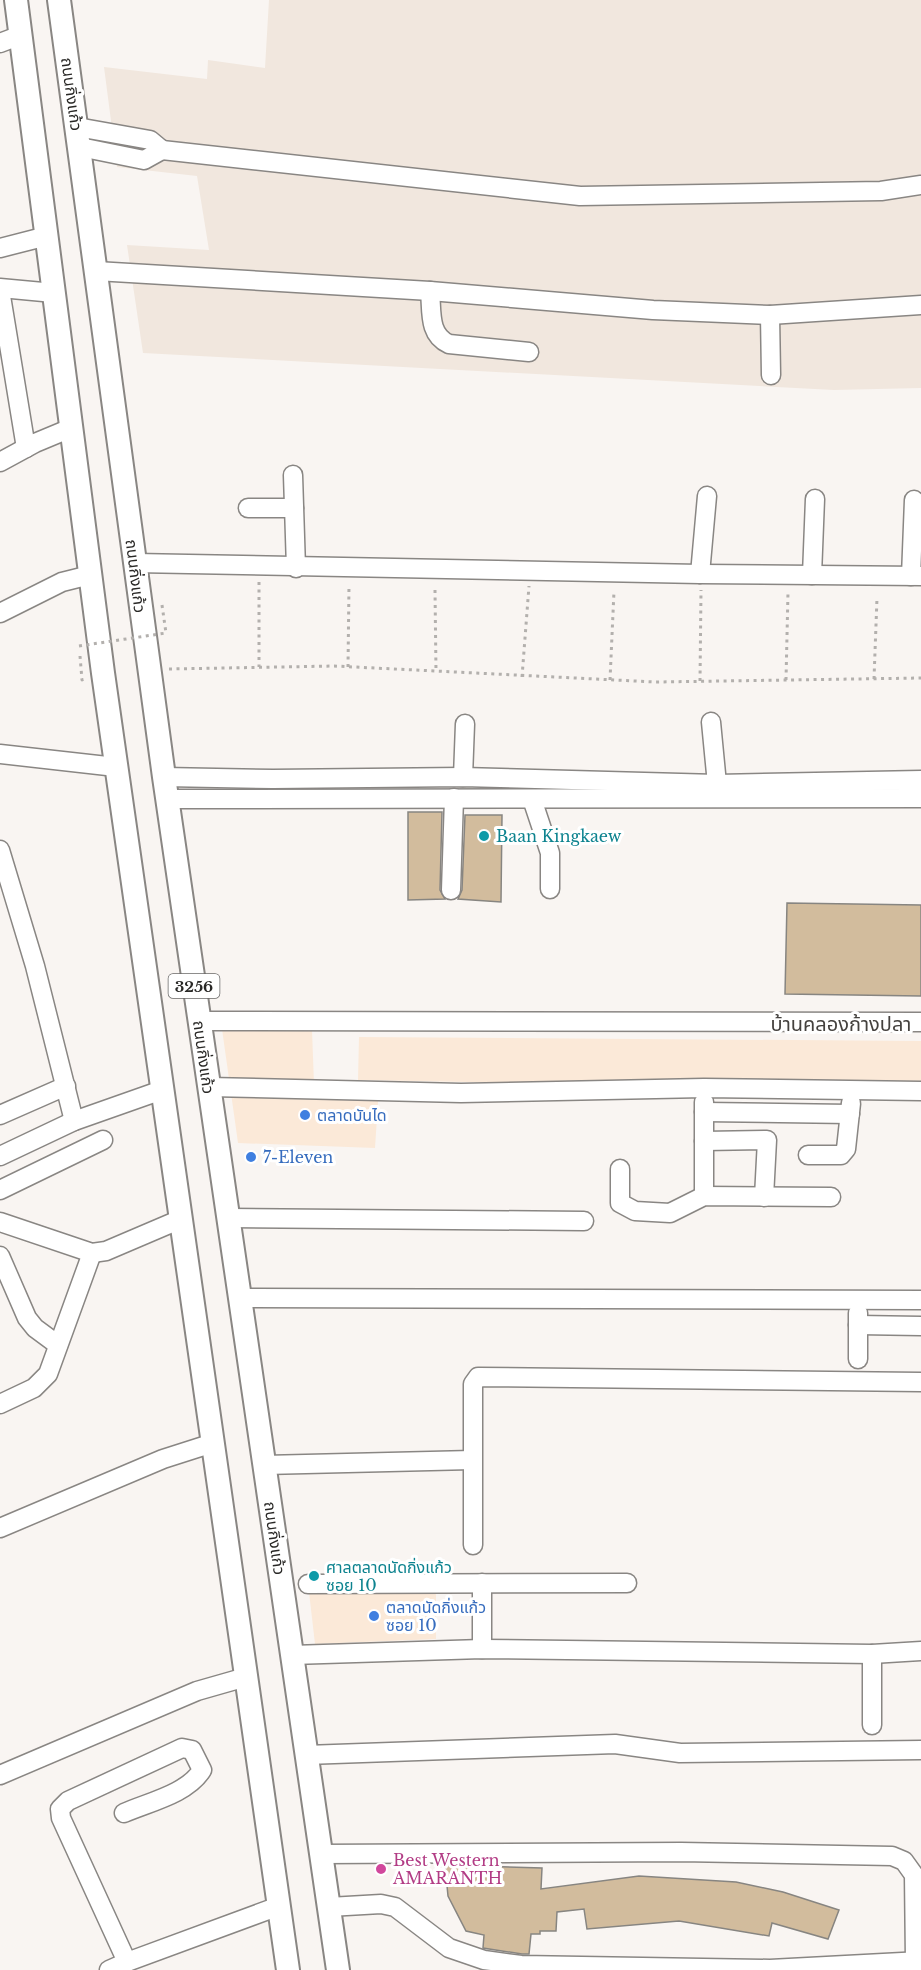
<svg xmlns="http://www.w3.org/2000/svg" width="921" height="1970" font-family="'Libre Baskerville','Noto Sans Thai',serif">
  <rect width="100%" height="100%" fill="#f9f5f2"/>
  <g fill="#fbe9d8">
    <polygon points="222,1029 312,1030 314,1084 379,1087 375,1148 238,1143"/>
    <polygon points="359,1037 921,1041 921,1090 358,1080"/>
    <polygon points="436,1588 436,1639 315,1644 309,1592"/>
  </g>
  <polygon fill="#f1e7de" points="269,0 921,0 921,388 834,390 143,353 127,245 209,250 197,176 117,167 104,67 207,79 208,60 265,68"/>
  <g fill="#d2bc9d" stroke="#878581" stroke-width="1.5">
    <polygon points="408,812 442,812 440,890 445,899 408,900"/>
    <polygon points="465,815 502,815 501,902 458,899 462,890"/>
    <polygon points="787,903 921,905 921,996 785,994"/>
    <polygon points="445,1865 542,1868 541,1889 639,1876 736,1882 783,1892 839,1910 828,1939 772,1923 769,1936 679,1921 587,1929 584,1909 557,1912 556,1931 540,1931 540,1934 531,1934 529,1954 522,1954 483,1948 484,1935 466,1931 448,1896"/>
  </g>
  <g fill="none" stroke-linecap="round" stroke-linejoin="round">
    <g stroke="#898683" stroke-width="21">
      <g id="minor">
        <polyline points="0,43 21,35"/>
        <polyline points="77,127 150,140 162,150 144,160 80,147"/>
        <polyline points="162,150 580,196 881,191 921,185"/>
        <polyline points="0,248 47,236"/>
        <polyline points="96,271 430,291 653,310 770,315 921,305"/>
        <polyline points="0,288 54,293"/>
        <polyline points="0,290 26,448"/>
        <path d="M 430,291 C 432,311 428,335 449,344 L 529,352"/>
        <polyline points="770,315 771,375"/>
        <polyline points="0,462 35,443 71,428"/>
        <polyline points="293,475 296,568"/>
        <polyline points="248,508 294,508"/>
        <polyline points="135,563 700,574 921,576"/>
        <polyline points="700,574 707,496"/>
        <polyline points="812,575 815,499"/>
        <polyline points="911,576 914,500"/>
        <polyline points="0,613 62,582 90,575"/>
        <polyline points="711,722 717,784"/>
        <polyline points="0,754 116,767"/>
        <polyline points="164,777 273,779 463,777 717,784 921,780"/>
        <polyline points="463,777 465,724"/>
        <polyline points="167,799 921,798"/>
        <polyline points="532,799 550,853 550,889"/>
        <polyline points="0,850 35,966 74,1121"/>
        <polyline points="451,890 454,798"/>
        <polyline points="199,1021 921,1022"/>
        <polyline points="209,1087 461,1093 704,1088 921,1091"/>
        <polyline points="704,1112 850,1114"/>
        <polyline points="0,1115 66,1086"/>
        <polyline points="704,1141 767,1140 764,1197"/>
        <polyline points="808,1155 841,1155 846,1149 851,1103"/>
        <polyline points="0,1156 74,1121 162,1090"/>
        <polyline points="620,1169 620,1203 635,1211 670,1213 704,1196 831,1197"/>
        <polyline points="0,1190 103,1140"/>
        <polyline points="704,1196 704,1102"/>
        <polyline points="228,1218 584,1221"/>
        <polyline points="0,1222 92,1253 106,1251 181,1219"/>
        <polyline points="0,1256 27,1318 35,1328 58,1345"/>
        <polyline points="239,1298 921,1300"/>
        <polyline points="858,1313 858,1359"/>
        <polyline points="858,1325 921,1326"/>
        <polyline points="0,1404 34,1388 48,1374 92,1253"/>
        <polyline points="264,1465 472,1460"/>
        <polyline points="0,1528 163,1459 213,1443"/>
        <polyline points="473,1545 473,1384 478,1377 921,1382"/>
        <polyline points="308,1584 627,1583"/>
        <polyline points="482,1649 482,1583"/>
        <polyline points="872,1654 872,1725"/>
        <polyline points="292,1655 482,1649 872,1654 921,1651"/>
        <polyline points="306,1755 615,1744 680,1753 921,1750"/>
        <polyline points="0,1775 197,1691 246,1677"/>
        <path d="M 124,1813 C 149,1802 187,1794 202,1770 L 192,1750 L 182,1748 L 68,1801 L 60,1809 L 61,1818 L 127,1962 L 279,1906"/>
        <polyline points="321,1854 681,1852 892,1856 904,1861 914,1875 915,1962"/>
        <polyline points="329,1907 381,1904 395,1907 449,1948 484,1960 521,1965 770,1969 921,1961"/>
        <polyline points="109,1970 127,1962"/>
      </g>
    </g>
    <g stroke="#898683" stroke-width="26">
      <g id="major">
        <polyline points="16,0 103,673 288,1970"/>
        <polyline points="59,0 164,777 338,1970"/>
      </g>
    </g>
    <g stroke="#b3b0ad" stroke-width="3" stroke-dasharray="3 4.5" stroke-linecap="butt">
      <polyline points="259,582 259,667"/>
      <polyline points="435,590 436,672"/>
      <polyline points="162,605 166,633"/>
      <polyline points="80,656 82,680 84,679"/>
      <polyline points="348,667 349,585"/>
      <polyline points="169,669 334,666 656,682 921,678"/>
      <polyline points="522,677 529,586"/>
      <polyline points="874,679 877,598"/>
      <polyline points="610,680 614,591"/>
      <polyline points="786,680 788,592"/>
      <polyline points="700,681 701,590"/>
    </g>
    <use href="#minor" stroke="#fff" stroke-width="18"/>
    <use href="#major" stroke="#fff" stroke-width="22"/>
    <polyline stroke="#b3b0ad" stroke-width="3" stroke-dasharray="3 4.5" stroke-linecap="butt" points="79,646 166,633"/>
  </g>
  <g fill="#0f9aa8" stroke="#fff" stroke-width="2">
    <circle cx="484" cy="836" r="6"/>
    <circle cx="314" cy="1576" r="6"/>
  </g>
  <g fill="#3f7fe0" stroke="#fff" stroke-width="2">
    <circle cx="305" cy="1115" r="6"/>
    <circle cx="251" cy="1157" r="6"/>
    <circle cx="374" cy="1616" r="6"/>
  </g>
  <circle fill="#d1479c" stroke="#fff" stroke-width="2" cx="381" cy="1869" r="6"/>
  <g text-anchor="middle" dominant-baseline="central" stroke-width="6" stroke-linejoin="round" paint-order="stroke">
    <rect fill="#fff" stroke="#696867" stroke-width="1.5" x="168.5" y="974" width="51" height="24" rx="4.5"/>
    <g font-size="15" font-weight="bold" fill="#292826">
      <text x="194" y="986">3256</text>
    </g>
    <g font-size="16" fill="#292826" stroke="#fff">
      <text transform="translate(72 94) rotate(82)">ถนนกิ่งแก้ว</text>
      <text transform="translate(136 576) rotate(83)">ถนนกิ่งแก้ว</text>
      <text transform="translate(204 1057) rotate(82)">ถนนกิ่งแก้ว</text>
      <text transform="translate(275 1538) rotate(82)">ถนนกิ่งแก้ว</text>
    </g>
    <g font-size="16" fill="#0d838f" stroke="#fff" text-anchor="start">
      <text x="496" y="836">Baan Kingkaew</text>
      <text x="326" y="1567">ศาลตลาดนัดกิ่งแก้ว<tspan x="326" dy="18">ซอย 10</tspan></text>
    </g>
    <g font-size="16" fill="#366cbe" stroke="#fff" text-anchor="start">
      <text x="317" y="1115">ตลาดบันได</text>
      <text x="263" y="1157">7-Eleven</text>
      <text x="386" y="1607">ตลาดนัดกิ่งแก้ว<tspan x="386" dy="18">ซอย 10</tspan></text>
    </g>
    <g font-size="16" fill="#b23c85" stroke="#fff" text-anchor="start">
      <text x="393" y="1860">Best Western<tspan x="393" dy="18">AMARANTH</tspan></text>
    </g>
    <g font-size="20" fill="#44413e" stroke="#fff">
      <text x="841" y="1024">บ้านคลองก้างปลา</text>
    </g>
  </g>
</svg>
